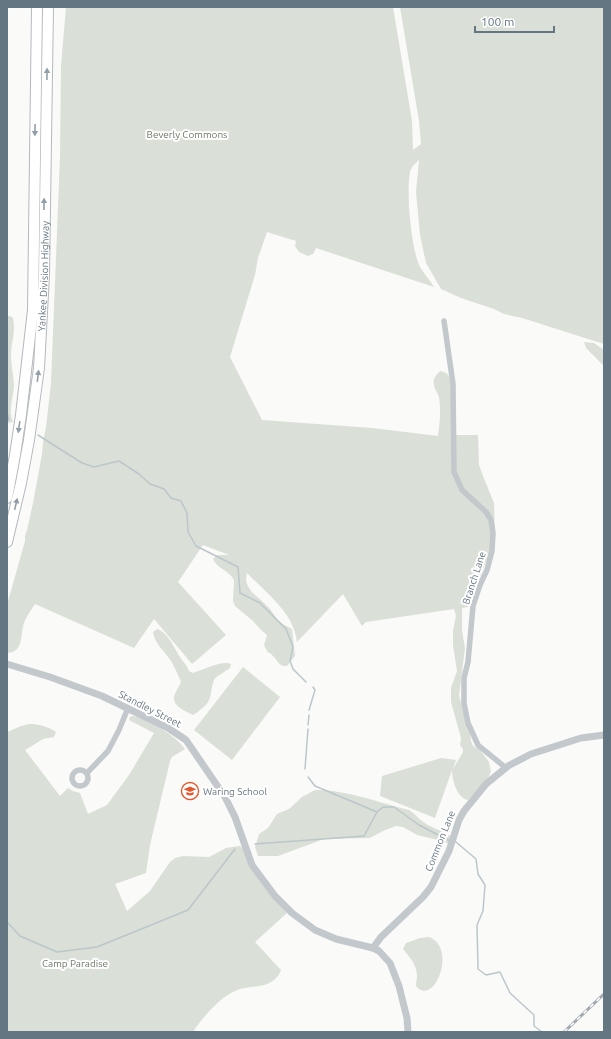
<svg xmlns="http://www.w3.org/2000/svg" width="611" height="1039" font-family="Ubuntu,sans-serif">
  <rect width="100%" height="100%" fill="#fafaf8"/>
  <g fill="#dadfd7">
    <path d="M 66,7 L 393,7 L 412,121 L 413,150 L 421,144 L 419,121 L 400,7 L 604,7 L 604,344 L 522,318 L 504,314 L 494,309 L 461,298 L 441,289 L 426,263 L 420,235 L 416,192 L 419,160 C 416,163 411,167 410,172 C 406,192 411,249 420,267 C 424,274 430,280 434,287 L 316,248 L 313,254 L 308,256 L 299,252 L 295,246 L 296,241 L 267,232 L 258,258 L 255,275 L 230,357 L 262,420 L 372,428 L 438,436 C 440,423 441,410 439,397 C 437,391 432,386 434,379 C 435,376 438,373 440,371 C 443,372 446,372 448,375 C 454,383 454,423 455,435 L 478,435 L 479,465 L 485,481 L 494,503 L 495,539 L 468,607 L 462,608 L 462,631 L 465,648 L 459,696 L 470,732 L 471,741 L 473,746 L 480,750 L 489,762 L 491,772 L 488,778 L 468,800 C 457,798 452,780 452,770 L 435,818 L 380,796 L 382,776 L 441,758 L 456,760 L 453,769 L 463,752 L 463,749 L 460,745 L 461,738 L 451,702 L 451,688 L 457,671 L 453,645 L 453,630 L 456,616 L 454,609 L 366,622 L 362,626 L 343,594 L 297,642 C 294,613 266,593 247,573 C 242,589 259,597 267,606 C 272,610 274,616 278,620 C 282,624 287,626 292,629 L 295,656 L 287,666 C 278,667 278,660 272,655 C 272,654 267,652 267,651 L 264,645 L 267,635 L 261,630 L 253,621 L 235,606 L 233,601 L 234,580 C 229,570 217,569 213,559 L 217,555 L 229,555 L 203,545 L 178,582 L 226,635 L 192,664 L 154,619 L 134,648 L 35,604 C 31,610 26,617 24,623 C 20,634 24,652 8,653 L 7,654 L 7,605 L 25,541 L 25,536 L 27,530 L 33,503 L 42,454 L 43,442 L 46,427 L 51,383 L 60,157 L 61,66 Z"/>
    <path d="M 7,316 L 10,316 L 13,318 C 16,333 11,342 11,356 C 11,366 14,377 14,387 C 13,398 8,412 13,422 L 8,423 Z"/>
    <polygon points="584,342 594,343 604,350 604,366 586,348"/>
    <path d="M 157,629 C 168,632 174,648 180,657 C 183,662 187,665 189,671 L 193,673 C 203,670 222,660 231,664 L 230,668 L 215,678 C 209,690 214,701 201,709 C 198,712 196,713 193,715 C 186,711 173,707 174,697 C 175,692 179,687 181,682 C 178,675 175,668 171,661 C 165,651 155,645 153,632 Z"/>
    <polygon points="243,667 280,697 232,760 194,730"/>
    <path d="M 133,716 L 137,717 C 155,725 173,733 185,749 L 172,757 L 170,761 L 150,845 L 146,873 L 115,884 L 127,911 L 150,891 L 170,862 L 175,858 L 183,856 L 209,857 L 226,848 L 240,846 C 245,849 245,857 248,863 C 258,881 273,898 287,913 L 255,942 L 281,970 C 272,992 251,983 235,991 C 218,999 203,1017 193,1032 L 7,1032 L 7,732 C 13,730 19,726 25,725 C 34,722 49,727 56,732 L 54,737 L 43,739 L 25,750 L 60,796 L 68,788 L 73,791 L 80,793 L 88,814 L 107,805 L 129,775 L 154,733 L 129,720 L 130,717 Z"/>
    <path d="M 315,790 C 343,789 381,803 409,810 C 415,814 420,820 426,824 C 435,829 444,831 451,837 L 449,844 L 438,840 L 417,835 L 403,827 L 396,826 L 383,831 L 370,838 L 324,839 L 278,856 L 258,856 L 255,847 L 259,834 L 268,828 L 277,814 L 289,809 L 302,797 Z"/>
    <path d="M 429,937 C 458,948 434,1008 416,986 C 416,982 417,979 417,976 C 417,965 409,956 403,949 L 406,943 L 420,938 Z"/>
  </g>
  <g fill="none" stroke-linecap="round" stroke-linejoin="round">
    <g stroke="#bbc7cb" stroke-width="1.5">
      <polyline points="7,413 9,420"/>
      <polyline points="38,435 82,463 94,467 119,461 139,474 150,484 164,489 171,498 181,501 187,513 188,532 196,546 238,567 240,593 260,603 286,629 293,647 290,661 293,669 306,682"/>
      <polyline points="309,710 315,690 313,687"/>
      <polyline points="308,725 309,715"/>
      <polyline points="305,769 308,729"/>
      <polyline points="308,777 315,786 377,812"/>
      <polyline points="454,841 456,842 476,859 478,874 485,885 483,911 477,925 478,969 486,975 500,972 510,993 534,1015 534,1026 542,1032"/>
      <polyline points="255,844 364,836 377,812 383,807 394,807 419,825 450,841"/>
      <polyline points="7,922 20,936 57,952 97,947 188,910 235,849"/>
    </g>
    <g stroke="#b4b9bd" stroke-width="12">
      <g id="motorway">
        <polyline points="7,498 15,455 21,415 33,310 37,7"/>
        <path id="s1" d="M 7,542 L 21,483 L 29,440 L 39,368 L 44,275 L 48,7"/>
      </g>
    </g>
    <g stroke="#c3c8cc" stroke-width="5.5">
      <polyline points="444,321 453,384 454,472 462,490 486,512 491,520 493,533 492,551 487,570 480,585 473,606 468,662 464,678 464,703 468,723 478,745 506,768"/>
      <circle cx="80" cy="778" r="8"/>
      <polyline points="87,773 108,751 119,730 128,708"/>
    </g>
    <g stroke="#c3c8cc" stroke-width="7">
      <polyline points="7,664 50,677 102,696 168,728 186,740 225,797 235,817 252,865 275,896 292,913 315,930 336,939 373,948 379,951 390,963 399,986 407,1018 408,1032"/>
      <polyline points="373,948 381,937 423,897 431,887 449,851 459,820 464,811 486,784 508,766 531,754 581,738 604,735"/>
    </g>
    <use href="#motorway" stroke="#fff" stroke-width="10"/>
    <g stroke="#a2aab0" stroke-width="3">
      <polyline id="rail" points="564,1032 604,994"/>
    </g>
    <use href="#rail" stroke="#fff" stroke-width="1.5" stroke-dasharray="4.5" stroke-linecap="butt"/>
  </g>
  <defs><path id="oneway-solid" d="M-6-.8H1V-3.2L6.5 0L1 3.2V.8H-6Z"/></defs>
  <g fill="#939fa8">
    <use href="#oneway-solid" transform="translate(47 74) rotate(-89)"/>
    <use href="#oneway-solid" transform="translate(35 130) rotate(91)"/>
    <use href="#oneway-solid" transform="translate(44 204) rotate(-89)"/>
    <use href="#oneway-solid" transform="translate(38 376) rotate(-83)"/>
    <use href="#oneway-solid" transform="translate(19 427) rotate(98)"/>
    <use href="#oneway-solid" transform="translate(16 504) rotate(-77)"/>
  </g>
  <defs>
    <g id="school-ring" transform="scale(0.9)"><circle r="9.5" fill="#fff" stroke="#e4572e" stroke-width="1.5"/><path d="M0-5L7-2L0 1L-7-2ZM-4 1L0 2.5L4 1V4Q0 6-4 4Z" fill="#e4572e"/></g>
  </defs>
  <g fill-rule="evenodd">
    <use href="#school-ring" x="190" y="791"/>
  </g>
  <g text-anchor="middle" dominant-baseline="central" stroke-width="4" stroke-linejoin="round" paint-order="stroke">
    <g font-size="10" fill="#687a64" stroke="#fff">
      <text x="187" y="134">Beverly Commons</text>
      <text x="75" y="963">Camp Paradise</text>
    </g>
    <g font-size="10" fill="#657683" stroke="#fff">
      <text stroke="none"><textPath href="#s1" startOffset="269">Yankee Division Highway</textPath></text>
      <text transform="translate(474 578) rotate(-72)">Branch Lane</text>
      <text transform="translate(150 709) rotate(27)">Standley Street</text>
      <text transform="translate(440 841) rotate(-68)">Common Lane</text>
    </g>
    <g font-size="10" fill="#657683" stroke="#fff" text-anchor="start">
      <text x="203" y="791">Waring School</text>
    </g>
  </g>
  <rect width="611" height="1039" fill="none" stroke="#657683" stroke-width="16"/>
  <path d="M475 26v6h79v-6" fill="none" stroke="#657683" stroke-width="2"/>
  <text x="481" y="26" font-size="12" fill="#657683" stroke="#ffffff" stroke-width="3" paint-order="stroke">100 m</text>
</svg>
